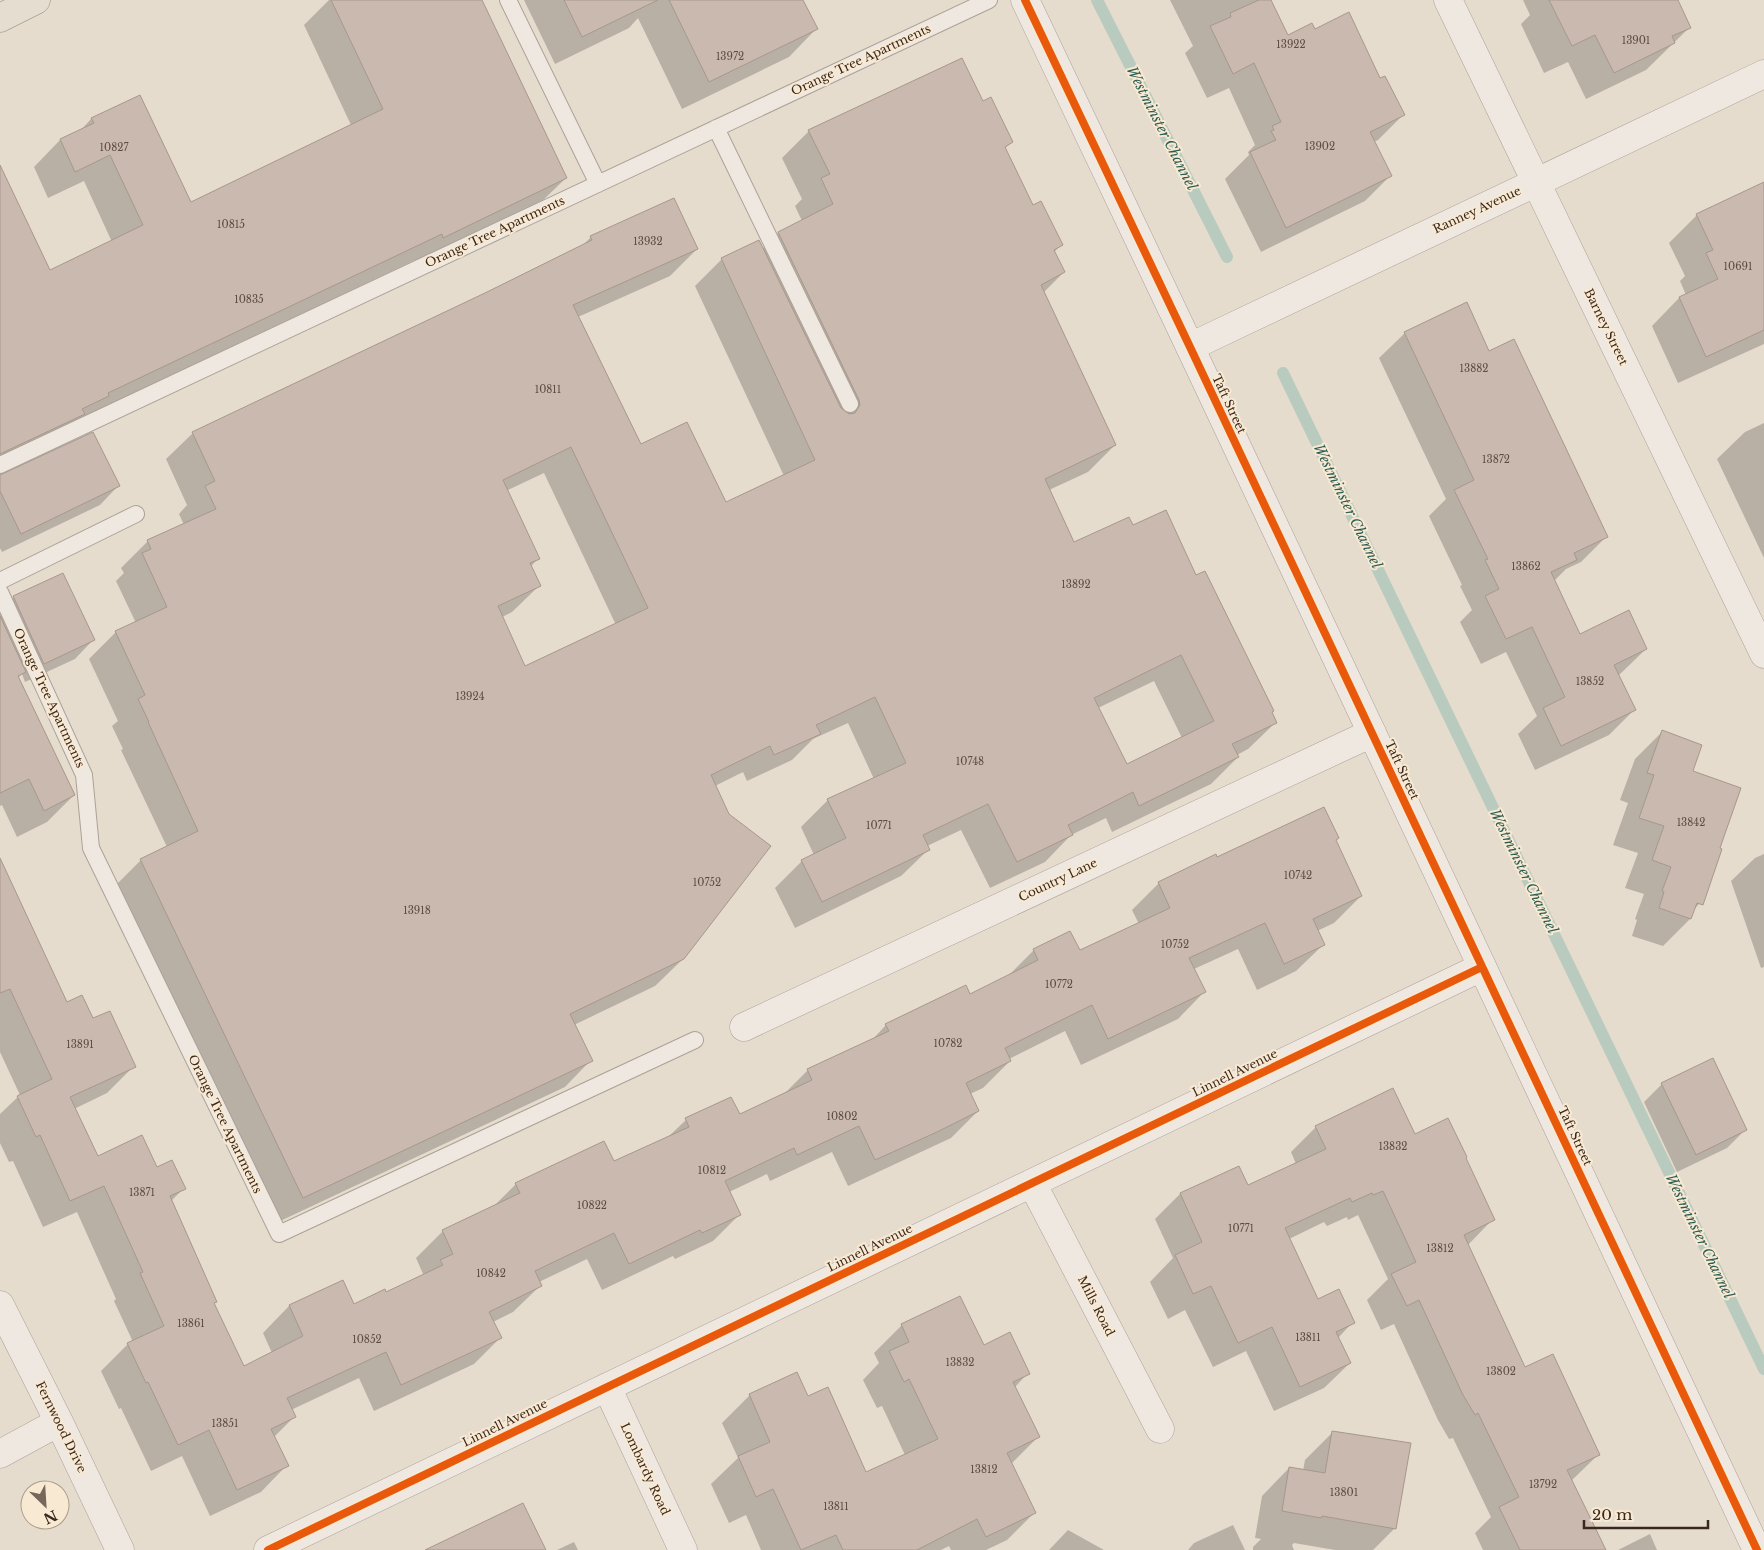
<svg xmlns="http://www.w3.org/2000/svg" width="1764" height="1550" font-family="'Libre Baskerville',serif">
  <style>
    .shadow { fill: #0003; fill-rule: evenodd }
    .lines { fill: none; stroke-linecap: round; stroke-linejoin: round }
    .stream { stroke: #b8cbbe; stroke-width: 12 }
    .building { fill: #cab9ae; stroke: #a7978c; fill-rule: evenodd }
    .service-casing { stroke: #aca196; stroke-width: 18 }
    .minor-casing { stroke: #aca196; stroke-width: 29 }
    .tertiary-casing { stroke: #aca196; stroke-width: 29 }
    .primary-casing { stroke: #91877e; stroke-width: 29 }
    .service { stroke: #eee8e0; stroke-width: 16 }
    .minor { stroke: #eee8e0; stroke-width: 28 }
    .tertiary { stroke: #eee8e0; stroke-width: 28 }
    .primary { stroke: #e6ddd1; stroke-width: 28 }
    .cycleway-casing { stroke: #f8e9d3; stroke-width: 11 }
    .cycleway { stroke: #e8590c; stroke-width: 8 }
    .labels { text-anchor: middle; stroke-width: 4; stroke-linejoin: round; paint-order: stroke }
    .number-label { font-size: 10px; fill: #5f4c41 }
    .street-label { font-size: 12px; fill: #3b281d; stroke: #f8e9d3 }
    .water-label { font-size: 14px; font-style: italic; fill: #2b5c53; stroke: #f8e9d3 }
  </style>
  <rect width="100%" height="100%" fill="#e6dcce"/>
  <!-- shadow -->
  <path class="shadow" d="M329 0H481L566 178 539 204 416 264 415 260 87 416 0 468V167L49 272 112 242 84 181 48 198 34 167 60 140 79 132 91 119 139 97 190 204 351 125 304 25Z
    M524 0H802L816 29 789 57 682 109 638 18 629 28 555 64Z
    M1170 0H1269L1288 36 1314 31 1380 80 1403 115 1378 140 1374 142 1390 176 1365 201 1261 252 1225 179 1249 155 1248 152 1255 145 1229 88 1207 98 1185 53 1193 46Z
    M1523 0H1676L1690 27 1646 70 1586 99 1568 62 1544 73 1521 24 1530 15Z
    M983 103 1012 142 1004 149 1033 207 1061 245 1054 252 1064 272 1043 293 1115 445 1088 472 1049 490 1074 544 1132 527 1195 577 1275 723 1248 749 1237 755 1238 757 1211 784 1112 832 1106 818 1071 835 1045 862 990 888 961 830 927 846 928 850 901 876 795 928 775 888 802 861 814 855 801 827 828 800 874 779 848 723 813 739 792 760 747 781 743 772 715 786 683 959 655 986 574 1025 591 1060 565 1087 276 1223 114 887 141 860 167 847 121 750 123 749 112 726 118 721 89 659 116 632 136 623 116 581 124 573 121 568 148 541 184 525 179 514 187 505 166 459 193 433 488 293 581 247 591 237 697 249 670 276 578 317 640 446 725 504 784 476 695 286 722 259 762 249 778 233 802 221 795 206 802 199 782 158 809 131ZM544 473 616 625 525 667 502 617 512 612 539 586 530 567 538 559 506 491ZM1154 681 1182 738 1127 766 1098 708Z
    M1764 183V344L1678 383 1652 326 1679 298 1686 295 1680 281 1685 276 1669 243 1697 215Z
    M1405 333 1489 352 1606 537 1581 562 1566 569 1554 581 1580 635 1646 649 1618 676 1634 710 1609 735 1535 770 1518 734 1537 716 1506 652 1481 664 1460 622 1472 610 1460 586 1462 585 1429 516 1446 499 1379 358Z
    M1764 423V558L1717 459 1745 432Z
    M0 476 118 486 100 505 2 552 0 548Z
    M14 597 93 640 75 659 25 682 22 674 18 678 74 795 47 822 17 837 2 805 0 806V611Z
    M1662 732 1691 772 1700 903 1694 909 1690 919 1663 946 1632 936 1637 920 1635 919 1644 894 1625 888 1638 853 1613 845 1628 803 1620 800 1635 759Z
    M1335 841 1361 896 1334 923 1317 931 1323 945 1296 971 1257 990 1238 949 1194 969 1204 992 1178 1019 1081 1065 1065 1031 1009 1059 1010 1061 983 1088 970 1094 978 1111 951 1138 848 1186 832 1152 770 1181 767 1174 729 1192 740 1214 713 1241 675 1259 673 1256 602 1290 587 1259 539 1282 540 1286 513 1312 493 1322 501 1337 474 1364 374 1411 359 1378 291 1410 294 1417 274 1437 287 1465 261 1492 210 1516 182 1456 151 1471 121 1408 119 1409 101 1371 128 1344 133 1342 114 1301 116 1299 77 1212 43 1227 13 1161 9 1162 0 1143V1114L20 1095 0 1052V910L66 1004 92 1020 134 1066 107 1093 74 1109 97 1157 156 1169 184 1188 171 1201 213 1304 243 1367 272 1353 263 1333 289 1306 343 1282 354 1305 385 1294 424 1276 416 1258 443 1231 493 1207 516 1184 614 1163 667 1138 686 1120 730 1099 739 1116 782 1096 808 1070 871 1041 886 1025 970 995 1007 977 1034 950 1079 952 1139 924 1132 910 1159 883 1216 859Z
    M1764 854V967L1761 968 1731 881 1755 858Z
    M1662 1084 1745 1130 1727 1148 1677 1172 1644 1102Z
    M1316 1127 1414 1136 1493 1219 1468 1245 1525 1369 1599 1454 1571 1481 1605 1550H1483L1475 1533 1491 1517 1453 1438 1449 1439 1438 1420 1394 1324 1381 1330 1367 1300 1388 1279 1358 1215 1348 1220 1347 1217 1327 1226 1324 1222 1289 1239 1317 1301 1353 1322 1338 1338 1350 1363 1324 1388 1274 1411 1246 1351 1213 1367 1185 1310 1168 1319 1150 1282 1173 1258 1155 1219 1180 1194 1238 1167 1247 1187 1296 1164 1291 1152Z
    M902 1325 983 1347 1028 1373 1015 1387 1038 1437 1011 1464 1034 1513 1007 1540 986 1550H951L949 1546 941 1550H761L746 1515 729 1523 711 1484 738 1458 722 1423 750 1395 807 1398 866 1473 905 1455 882 1406 877 1408 863 1380 879 1363 874 1353Z
    M1333 1432 1395 1528 1373 1550H1335L1294 1543 1292 1545 1294 1550H1253V1547L1261 1539 1255 1538 1262 1496 1289 1468 1303 1471 1305 1460Z
    M1233 1525 1245 1550H1188L1194 1543Z
    M1068 1530 1104 1550H1049Z
    M1650 1534 1657 1550H1618Z
    M574 1542 578 1550H557Z"/>
  <g class="lines">
    <!-- stream -->
    <path class="stream" d="M1097 0 1227 257
      M1283 373 1764 1369"/>
  </g>
  <!-- building -->
  <path class="building" d="M331 0H482L567 178 443 238 442 234 108 393 109 396 82 409 85 414 0 454V165L50 270 143 225 110 155 75 172 60 139 94 123 91 118 140 95 191 202 383 109Z
    M564 0H658L582 37Z
    M669 0H803L818 29 709 82Z
    M1259 0H1271L1288 35 1312 23 1315 29 1349 12 1380 78 1385 76 1405 115 1370 132 1392 176 1286 228 1250 152 1276 140 1271 131 1274 130 1272 126 1281 122 1254 63 1233 74 1210 26 1231 17 1230 13Z
    M1549 0H1678L1691 28 1672 36 1675 43 1614 73 1595 35 1572 46Z
    M962 58 983 101 991 97 1013 142 1005 147 1033 205 1041 201 1063 245 1054 250 1065 272 1041 285 1116 445 1045 479 1074 542 1129 517 1133 525 1166 510 1196 575 1205 571 1274 711 1272 712 1277 723 1232 744 1239 757 1139 806 1133 792 1068 825 1073 835 1017 862 988 804 923 835 930 850 822 902 801 860 846 838 827 799 906 763 875 697 816 725 821 734 774 755 770 746 711 775 729 814 771 846 684 959 570 1014 593 1061 303 1198 140 859 198 831 148 722H149L138 699 145 695 115 631 167 607 142 553 151 549 147 540 216 509 205 486 215 481 192 432 487 292 592 240 590 236 674 198 698 249 573 305 641 444 687 422 726 502 815 460 721 258 759 240 841 408 849 414 855 413 860 405 859 400 778 232 833 204 821 178 830 174 808 130ZM571 447 648 608 525 666 498 606 541 586 530 563 540 559 503 480ZM1181 655 1214 721 1127 764 1094 698Z
    M1764 182V330L1706 357 1679 297 1718 279 1706 253 1713 250 1696 214Z
    M1467 302 1489 351 1514 339 1608 537 1574 553 1577 560 1551 572 1580 634 1629 610 1647 649 1614 665 1636 710 1561 746 1543 708 1565 697 1532 627 1506 639 1485 596 1499 589 1485 560 1488 559 1454 490 1474 480 1404 332Z
    M93 432 120 486 21 534 0 491V475Z
    M63 573 95 640 44 664 13 596Z
    M0 616 26 672 18 676 75 795 44 811 29 779 0 793Z
    M1662 730 1702 745 1693 771 1741 788 1720 848 1722 849 1703 905 1697 903 1691 919 1659 908 1664 892 1662 891 1671 867 1652 860 1664 826 1639 818 1654 775 1647 773Z
    M1324 807 1339 838 1336 840 1362 896 1313 919 1325 945 1284 964 1265 923 1189 958 1206 992 1108 1039 1092 1005 1005 1048 1011 1061 966 1083 979 1111 937 1132 875 1160 859 1126 797 1155 794 1148 725 1181 741 1215 702 1233 700 1230 629 1264 614 1233 535 1271 542 1286 489 1312 502 1338 401 1385 386 1352 287 1398 296 1417 271 1429 289 1466 237 1490 209 1430 178 1445 148 1382 146 1383 127 1343 164 1326 140 1273 143 1272 104 1186 70 1201 40 1135 36 1137 17 1096 52 1079 10 989 0 993V858L67 1002 82 995 93 1018 110 1011 136 1067 70 1097 98 1156 142 1135 157 1167 172 1160 186 1189 170 1196 217 1302 214 1303 244 1366 303 1336 289 1305 343 1280 354 1304 385 1289 386 1292 443 1265 440 1260 453 1254 442 1230 520 1193 515 1183 604 1141 614 1161 689 1127 685 1118 731 1097 740 1114 812 1080 807 1069 889 1031 885 1024 966 985 970 994 1038 960 1033 949 1070 931 1080 950 1170 908 1158 882 1216 854 1217 857Z
    M1713 1058 1747 1130 1696 1155 1661 1083Z
    M1393 1088 1415 1134 1448 1118 1467 1157 1466 1158 1495 1220 1464 1235 1525 1367 1553 1354 1600 1455 1567 1470 1606 1550H1520L1499 1507 1519 1497 1478 1413 1475 1415 1463 1395 1419 1300 1407 1306 1391 1274 1416 1262 1383 1191 1373 1195 1372 1193 1352 1202 1350 1198 1285 1228 1318 1299 1339 1289 1355 1323 1336 1332 1351 1363 1300 1387 1272 1327 1238 1343 1211 1286 1193 1294 1175 1255 1202 1242 1180 1193 1239 1166 1248 1185 1326 1149 1315 1126Z
    M960 1296 984 1345 1010 1332 1030 1374 1013 1382 1040 1437 1007 1453 1036 1513 986 1537 977 1519 917 1550H843L836 1535 801 1550 773 1489 756 1497 738 1456 770 1442 749 1394 797 1372 808 1396 828 1387 866 1472 938 1439 909 1379 904 1382 889 1351 909 1342 901 1324Z
    M1332 1431 1411 1443 1396 1529 1322 1516 1321 1518 1282 1511 1289 1467 1325 1473Z
    M523 1503 546 1550H425Z"/>
  <g class="lines">
    <!-- service casing -->
    <g class="service-casing">
      <path id="service" d="M508 0 598 184
        M716 128 850 404
        M0 465 989 0
        M0 581 136 514
        M0 592 84 775 91 848 279 1234 695 1040"/>
    </g>
    <!-- minor casing -->
    <g class="minor-casing">
      <path id="minor" d="M1448 0 1764 654
        M1190 347 1764 74
        M744 1027 1372 733
        M1032 1183 1160 1429
        M0 1305 59 1422 120 1550
        M607 1387 683 1550
        M0 1454 59 1422
        M268 1550 1482 967"/>
    </g>
    <!-- tertiary casing -->
    <g class="tertiary-casing">
      <path id="tertiary" d="M1025 0 1190 347 1757 1550"/>
    </g>
    <!-- primary casing -->
    <g class="primary-casing">
      <path id="primary" d="M0 18 36 0"/>
    </g>
    <!-- service -->
    <use href="#service" class="service"/>
    <!-- minor -->
    <use href="#minor" class="minor"/>
    <!-- tertiary -->
    <use href="#tertiary" class="tertiary"/>
    <!-- primary -->
    <use href="#primary" class="primary"/>
    <!-- cycleway casing -->
    <g class="cycleway-casing">
      <path id="cycleway" d="M1025 0 1190 347 1757 1550
        M268 1550 1482 967"/>
    </g>
    <!-- cycleway -->
    <use href="#cycleway" class="cycleway"/>
  </g>
  <g class="labels">
    <!-- number labels -->
    <g class="number-label">
      <text x="1636" y="44">13901</text>
      <text x="1291" y="48">13922</text>
      <text x="730" y="60">13972</text>
      <text x="1320" y="150">13902</text>
      <text x="114" y="151">10827</text>
      <text x="231" y="228">10815</text>
      <text x="648" y="245">13932</text>
      <text x="1738" y="270">10691</text>
      <text x="249" y="303">10835</text>
      <text x="1474" y="372">13882</text>
      <text x="548" y="393">10811</text>
      <text x="1496" y="463">13872</text>
      <text x="1526" y="570">13862</text>
      <text x="1076" y="588">13892</text>
      <text x="1590" y="685">13852</text>
      <text x="470" y="700">13924</text>
      <text x="970" y="765">10748</text>
      <text x="1691" y="826">13842</text>
      <text x="879" y="829">10771</text>
      <text x="1298" y="879">10742</text>
      <text x="707" y="886">10752</text>
      <text x="417" y="914">13918</text>
      <text x="1175" y="948">10752</text>
      <text x="1059" y="988">10772</text>
      <text x="948" y="1047">10782</text>
      <text x="80" y="1048">13891</text>
      <text x="842" y="1120">10802</text>
      <text x="1393" y="1150">13832</text>
      <text x="712" y="1174">10812</text>
      <text x="142" y="1196">13871</text>
      <text x="592" y="1209">10822</text>
      <text x="1241" y="1232">10771</text>
      <text x="1440" y="1252">13812</text>
      <text x="491" y="1277">10842</text>
      <text x="191" y="1327">13861</text>
      <text x="1308" y="1341">13811</text>
      <text x="367" y="1343">10852</text>
      <text x="960" y="1366">13832</text>
      <text x="1501" y="1375">13802</text>
      <text x="225" y="1427">13851</text>
      <text x="984" y="1473">13812</text>
      <text x="1543" y="1488">13792</text>
      <text x="1344" y="1496">13801</text>
      <text x="836" y="1510">13811</text>
    </g>
    <!-- street labels -->
    <g class="street-label">
      <text transform="translate(861 60) rotate(-25)" y="4">Orange Tree Apartments</text>
      <text transform="translate(1477 210) rotate(-25)" y="4">Ranney Avenue</text>
      <text transform="translate(495 232) rotate(-25)" y="4">Orange Tree Apartments</text>
      <text transform="translate(1606 327) rotate(64)" y="4">Barney Street</text>
      <text transform="translate(1229 404) rotate(65)" y="4">Taft Street</text>
      <text transform="translate(49 698) rotate(65)" y="4">Orange Tree Apartments</text>
      <text transform="translate(1402 770) rotate(65)" y="4">Taft Street</text>
      <text transform="translate(1058 880) rotate(-25)" y="4">Country Lane</text>
      <text transform="translate(1235 1073) rotate(-26)" y="4">Linnell Avenue</text>
      <text transform="translate(225 1124) rotate(64)" y="4">Orange Tree Apartments</text>
      <text transform="translate(1575 1136) rotate(65)" y="4">Taft Street</text>
      <text transform="translate(870 1248) rotate(-26)" y="4">Linnell Avenue</text>
      <text transform="translate(1096 1306) rotate(63)" y="4">Mills Road</text>
      <text transform="translate(505 1423) rotate(-26)" y="4">Linnell Avenue</text>
      <text transform="translate(61 1427) rotate(64)" y="4">Fernwood Drive</text>
      <text transform="translate(645 1469) rotate(65)" y="4">Lombardy Road</text>
    </g>
    <!-- water labels -->
    <g class="water-label">
      <text transform="translate(1162 128) rotate(63)" y="5">Westminster Channel</text>
      <text transform="translate(1348 506) rotate(64)" y="5">Westminster Channel</text>
      <text transform="translate(1524 871) rotate(64)" y="5">Westminster Channel</text>
      <text transform="translate(1700 1236) rotate(64)" y="5">Westminster Channel</text>
    </g>
  </g>
  <!-- north arrow -->
  <g transform="translate(45 1505) rotate(155)"><circle r="24" fill="#f8e9d3" stroke="#ac9c8a"/>
  <path d="M0-4L9 19L0 12L-9 19Z" fill="#77675b"/>
  <text y="-8" font-size="14" font-weight="bold" text-anchor="middle" fill="#3b281d">N</text>
  </g>
  <!-- scale -->
  <path d="M1584 1520v8h124v-8" fill="none" stroke="#3b281d" stroke-width="2.5"/>
  <text x="1592" y="1520" font-size="15" fill="#3b281d" stroke="#f8e9d3" stroke-width="4" paint-order="stroke">20 m</text>
</svg>
